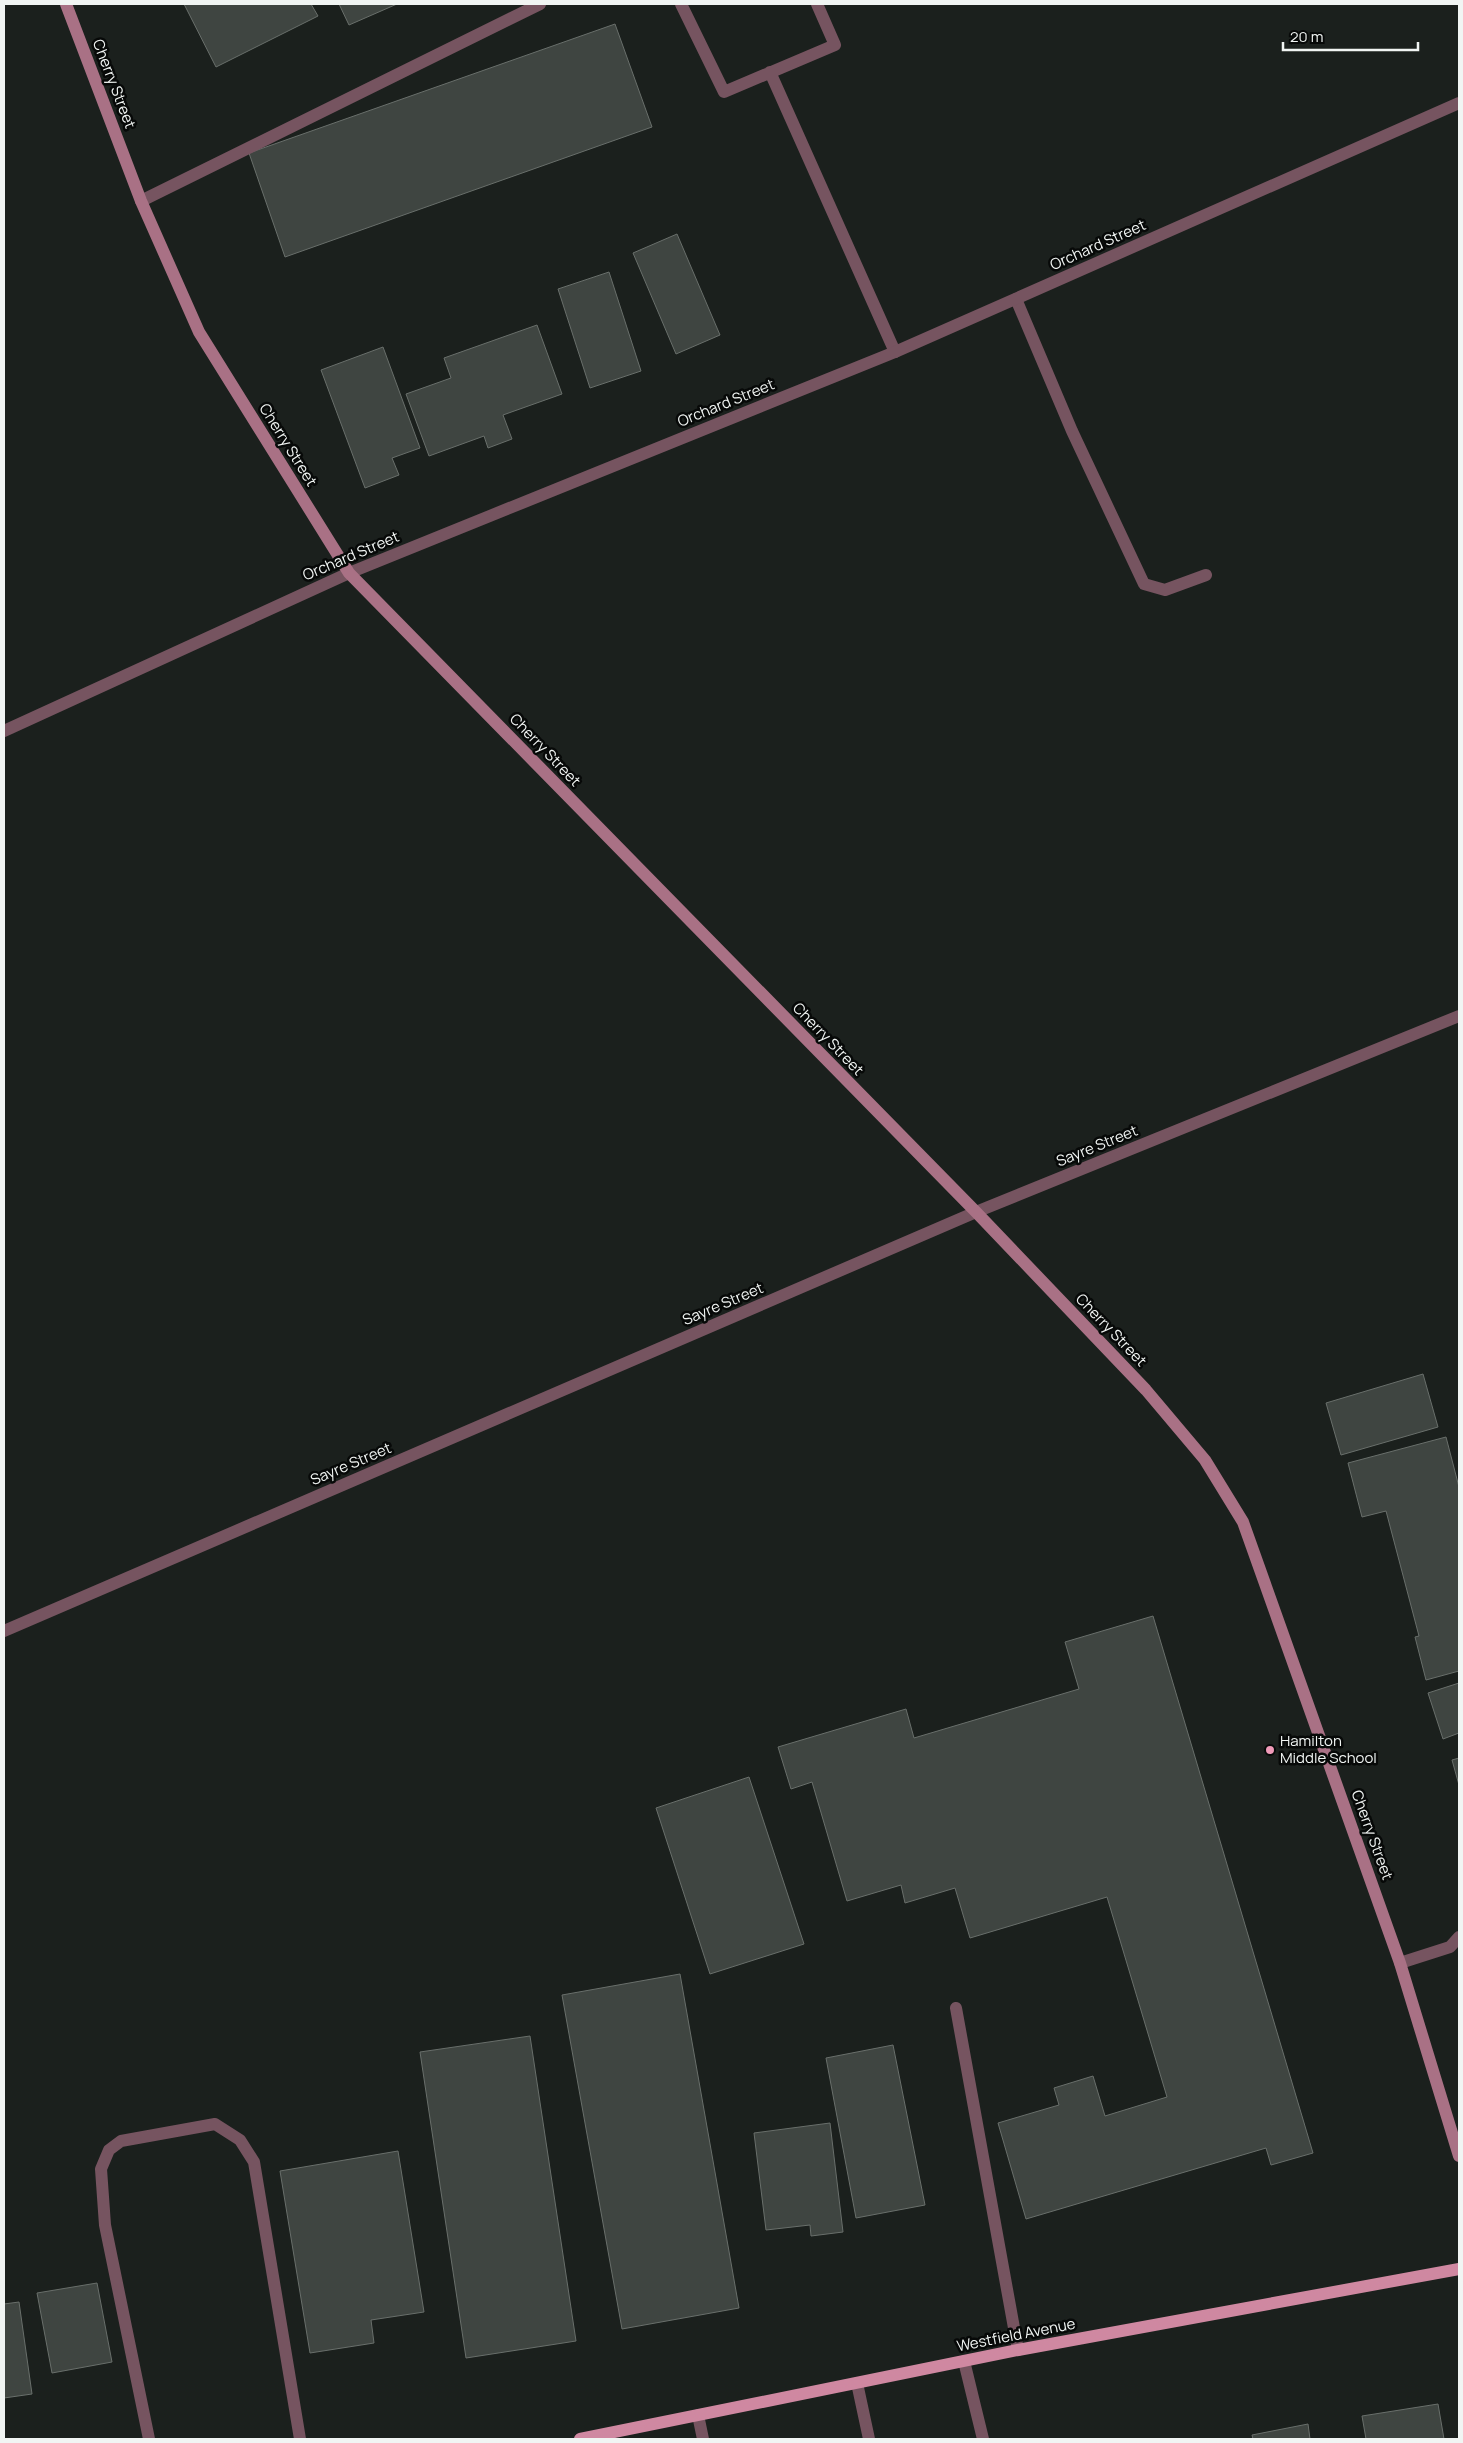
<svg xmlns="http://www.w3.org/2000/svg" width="1463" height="2443" font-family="Manrope,sans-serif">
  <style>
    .building { fill: #3f4541; stroke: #696f6b }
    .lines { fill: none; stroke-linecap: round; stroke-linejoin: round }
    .lane { stroke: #765460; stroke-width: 12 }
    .street { stroke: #765460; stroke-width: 12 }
    .secondary { stroke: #a97185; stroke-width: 12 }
    .primary { stroke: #cf88a1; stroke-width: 12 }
    .poi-dot { fill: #ef9ab8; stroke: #070908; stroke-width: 2 }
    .labels { text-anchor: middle; stroke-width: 5; stroke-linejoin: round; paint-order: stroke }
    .street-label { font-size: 15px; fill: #f1f5f3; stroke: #070908 }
    .poi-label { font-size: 15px; fill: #f1f5f3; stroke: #070908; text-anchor: start }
  </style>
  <rect width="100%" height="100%" fill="#1b201d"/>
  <!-- building -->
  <path class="building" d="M184 4H311L318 16 216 67Z
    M339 4H397L349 25Z
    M615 24 652 127 285 257 249 153Z
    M677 234 720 335 676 354 633 253Z
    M609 272 641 371 590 388 558 289Z
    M537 325 562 394 503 415 512 439 488 448 484 436 429 456 406 394 451 378 444 358Z
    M383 347 420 448 392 458 399 475 365 488 321 370Z
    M1423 1374 1438 1427 1341 1455 1326 1403Z
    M1446 1437 1459 1487V1671L1426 1680 1415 1637 1419 1636 1386 1511 1362 1517 1348 1463Z
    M1153 1616 1313 2153 1271 2165 1266 2148 1026 2219 998 2123 1059 2105 1054 2088 1093 2076 1105 2116 1167 2097 1107 1897 970 1938 955 1888 905 1903 901 1885 847 1901 812 1782 791 1789 778 1747 906 1709 914 1738 1079 1689 1065 1642Z
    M1459 1683V1733L1443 1739 1428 1693Z
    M1459 1758V1785L1452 1760Z
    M749 1777 804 1944 710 1974 656 1808Z
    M680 1974 739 2308 622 2329 562 1995Z
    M530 2036 576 2341 466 2358 420 2052Z
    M893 2045 925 2205 856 2218 826 2058Z
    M830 2123 843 2232 811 2236 810 2225 766 2230 754 2133Z
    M398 2151 424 2312 371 2320 374 2343 310 2353 280 2171Z
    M97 2283 112 2362 52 2373 37 2293Z
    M19 2302 32 2394 4 2398V2304Z
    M1438 2404 1444 2439H1366L1362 2416Z
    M1308 2424 1310 2439H1253L1252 2435Z"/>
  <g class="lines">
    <!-- lane -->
    <path class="lane" d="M681 4 724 92 835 45 817 4
      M770 72 895 352
      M141 201 540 4
      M1016 299 1072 431 1144 584 1165 590 1206 575
      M1400 1963 1450 1947 1459 1937
      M956 2008 1018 2350
      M964 2361 983 2439
      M857 2383 869 2439
      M698 2415 703 2439
      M149 2439 105 2225 101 2169 109 2150 121 2141 215 2124 240 2140 254 2162 300 2439"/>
    <!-- street -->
    <path class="street" d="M4 731 349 573 895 352 1459 103
      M4 1631 976 1212 1459 1016"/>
    <!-- secondary -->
    <path class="secondary" d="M66 4 141 201 199 332 349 573 976 1212 1146 1390 1205 1460 1243 1522 1400 1963 1459 2156"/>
    <!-- primary -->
    <path class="primary" d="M580 2439 1018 2350 1459 2269"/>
  </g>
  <!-- markers -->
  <circle class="poi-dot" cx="1270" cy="1750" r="5"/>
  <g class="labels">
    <!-- street labels -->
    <g class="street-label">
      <text transform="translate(114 84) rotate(69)" y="5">Cherry Street</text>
      <text transform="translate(1098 245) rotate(-24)" y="5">Orchard Street</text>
      <text transform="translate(726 403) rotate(-22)" y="5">Orchard Street</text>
      <text transform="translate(288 445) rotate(58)" y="5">Cherry Street</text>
      <text transform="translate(351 556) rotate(-23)" y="5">Orchard Street</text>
      <text transform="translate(545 750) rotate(46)" y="5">Cherry Street</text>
      <text transform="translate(828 1039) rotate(46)" y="5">Cherry Street</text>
      <text transform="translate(1097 1146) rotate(-22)" y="5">Sayre Street</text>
      <text transform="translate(723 1304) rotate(-23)" y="5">Sayre Street</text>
      <text transform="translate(1111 1330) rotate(46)" y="5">Cherry Street</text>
      <text transform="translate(351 1464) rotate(-23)" y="5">Sayre Street</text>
      <text transform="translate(1372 1835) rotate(70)" y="5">Cherry Street</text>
      <text transform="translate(1016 2335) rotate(-11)" y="5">Westfield Avenue</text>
    </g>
    <!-- poi labels -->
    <g class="poi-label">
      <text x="1280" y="1746">Hamilton<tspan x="1280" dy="17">Middle School</tspan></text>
    </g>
  </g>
  <!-- border -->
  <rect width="1463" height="2443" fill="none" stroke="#f1f5f3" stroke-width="10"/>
  <!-- scale -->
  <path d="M1283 42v8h135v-8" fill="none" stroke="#f1f5f3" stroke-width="2.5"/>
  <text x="1290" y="42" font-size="15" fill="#f1f5f3" stroke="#070908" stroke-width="4" paint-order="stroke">20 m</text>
</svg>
